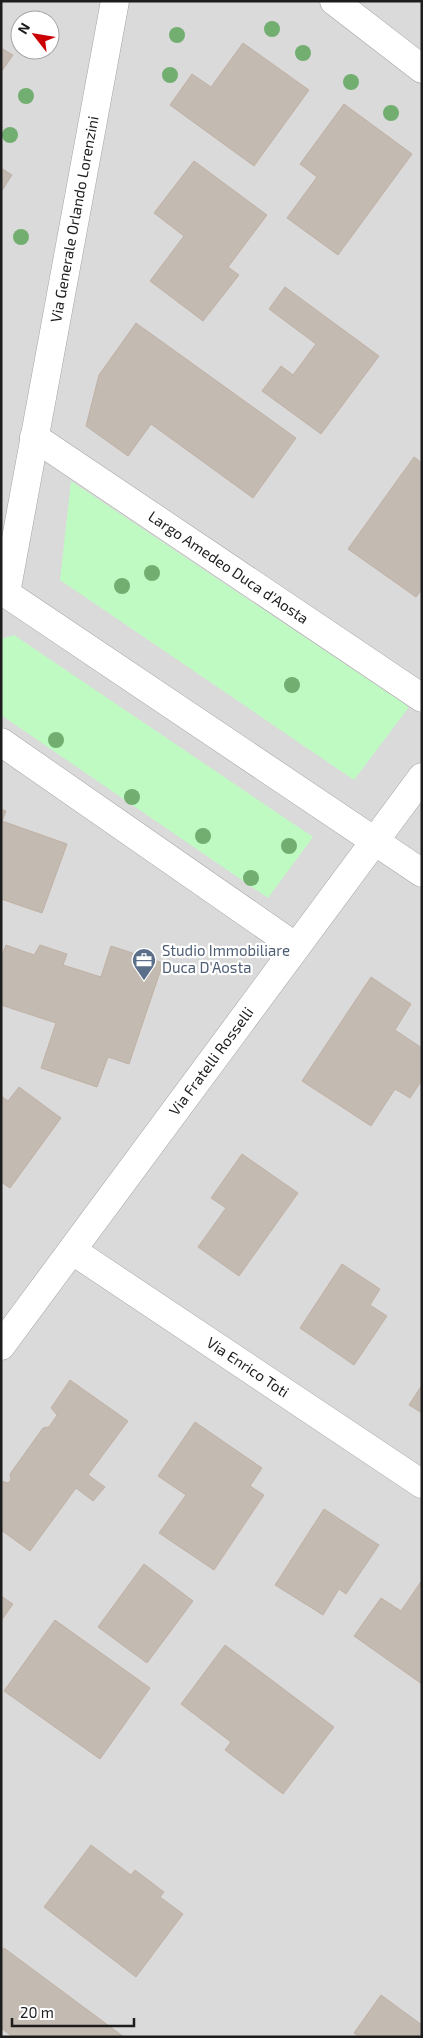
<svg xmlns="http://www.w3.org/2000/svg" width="423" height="2038" font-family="'Exo 2',sans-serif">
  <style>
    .residential { fill: #dbdada; fill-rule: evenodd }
    .park { fill: #bffac3 }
    .building { fill: #c3bab2; stroke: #c0b1a5 }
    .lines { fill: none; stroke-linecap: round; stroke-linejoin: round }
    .minor-casing { stroke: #a4a4a4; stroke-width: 29 }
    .minor { stroke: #fff; stroke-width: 28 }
    .tree { fill: #71ae70 }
    .labels { text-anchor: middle; stroke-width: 4.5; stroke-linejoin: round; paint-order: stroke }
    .street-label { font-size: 15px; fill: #1d1d1d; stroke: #fff }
    .service-label { font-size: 15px; fill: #4e5e75; stroke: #fff; text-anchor: start }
  </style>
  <rect width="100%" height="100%" fill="#efebe3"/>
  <!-- residential -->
  <path class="residential" d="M1 1H422V2037H1ZM20 20H50V50H20Z"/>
  <!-- park -->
  <path class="park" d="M71 481 409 707 354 780 60 580Z
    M14 635 313 837 268 898 1 715V639Z"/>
  <!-- building -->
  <path class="building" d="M243 43 309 90 254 166 170 105 192 74 211 87Z
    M1 48 13 55 1 72Z
    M344 104 412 154 338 255 287 218 317 177 300 164Z
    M194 161 267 215 228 267 239 275 203 321 150 281 184 236 154 213Z
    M1 168 12 175 1 192Z
    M285 287 379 356 321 434 262 391 281 366 293 375 316 344 269 309Z
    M136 323 296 438 253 498 151 424 128 456 86 426 99 375Z
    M414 457 422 463V589L416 597 348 549Z
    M1 809 6 811 2 821 67 844 42 913 1 899Z
    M6 945 34 955 40 945 67 954 63 965 101 977 111 946 163 963 129 1064 108 1057 97 1087 41 1068 56 1023 1 1005V958Z
    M371 977 411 1004 395 1030 422 1048V1080L410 1098 395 1089 371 1126 302 1081Z
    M19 1087 61 1118 10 1188 1 1182V1096L8 1101Z
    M242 1154 298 1193 239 1276 198 1247 226 1208 211 1198Z
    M342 1264 380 1289 370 1305 387 1316 354 1365 300 1328Z
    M70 1380 128 1421 88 1475 105 1487 93 1501 76 1488 30 1551 1 1530V1481L8 1483 11 1480 10 1474 43 1428 49 1427 57 1415 51 1408Z
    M422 1385V1413L409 1405Z
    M195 1422 262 1468 250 1486 264 1495 214 1570 159 1533 186 1495 158 1476Z
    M324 1509 379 1545 346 1594 339 1589 323 1615 275 1585Z
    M144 1564 193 1601 147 1663 98 1627Z
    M422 1580V1684L354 1636 381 1598 401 1611Z
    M1 1596 13 1604 1 1621Z
    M55 1620 150 1688 100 1759 4 1691Z
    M225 1645 334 1727 283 1794 225 1750 231 1742 181 1704Z
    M91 1845 131 1875 135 1870 164 1892 160 1897 183 1914 136 1977 44 1907Z
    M4 1948 124 2037H13L1 2028V1952Z
    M381 1995 422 2025V2037H359L354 2033Z"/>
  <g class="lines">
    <!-- minor casing -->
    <g class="minor-casing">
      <g id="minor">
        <path d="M334 1 422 69"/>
        <path id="s1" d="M34 437 422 698"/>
        <path d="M1 590 422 873"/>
        <path id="s2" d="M6 593 115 1"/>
        <path d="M1 742 296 947"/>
        <path id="s3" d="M73 1251 422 1484"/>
        <path id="s4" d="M1 1346 422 777"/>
      </g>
    </g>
    <!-- minor -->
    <use href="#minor" class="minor"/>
  </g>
  <!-- trees -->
  <g class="tree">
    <circle cx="272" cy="29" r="8"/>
    <circle cx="177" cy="35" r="8"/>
    <circle cx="303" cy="53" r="8"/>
    <circle cx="170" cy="75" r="8"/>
    <circle cx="351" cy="82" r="8"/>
    <circle cx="26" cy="96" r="8"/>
    <circle cx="391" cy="113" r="8"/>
    <circle cx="10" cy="135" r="8"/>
    <circle cx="21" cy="237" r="8"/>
    <circle cx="152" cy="573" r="8"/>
    <circle cx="122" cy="586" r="8"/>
    <circle cx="292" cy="685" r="8"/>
    <circle cx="56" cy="740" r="8"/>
    <circle cx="132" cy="797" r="8"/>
    <circle cx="203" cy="836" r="8"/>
    <circle cx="289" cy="846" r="8"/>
    <circle cx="251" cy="878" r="8"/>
  </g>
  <!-- icons -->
  <defs>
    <g id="office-pin" transform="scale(1.25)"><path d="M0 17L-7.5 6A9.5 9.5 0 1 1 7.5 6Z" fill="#5c6f8a" stroke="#fff"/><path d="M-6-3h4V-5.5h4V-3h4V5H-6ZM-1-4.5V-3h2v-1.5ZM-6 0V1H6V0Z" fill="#fff"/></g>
  </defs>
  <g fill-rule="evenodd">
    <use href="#office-pin" x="144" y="960"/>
  </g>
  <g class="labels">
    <!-- street labels -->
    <g class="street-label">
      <text dy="5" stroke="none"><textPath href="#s2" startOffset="380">Via Generale Orlando Lorenzini</textPath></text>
      <text dy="5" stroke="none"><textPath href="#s1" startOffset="234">Largo Amedeo Duca d'Aosta</textPath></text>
      <text dy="5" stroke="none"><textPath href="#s4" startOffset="354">Via Fratelli Rosselli</textPath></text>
      <text dy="5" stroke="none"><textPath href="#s3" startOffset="210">Via Enrico Toti</textPath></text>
    </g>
    <!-- service labels -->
    <g class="service-label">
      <text x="162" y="956">Studio Immobiliare<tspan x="162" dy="17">Duca D'Aosta</tspan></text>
    </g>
  </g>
  <!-- border -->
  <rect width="423" height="2038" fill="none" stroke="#1d1d1d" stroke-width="5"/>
  <!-- north arrow -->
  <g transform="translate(35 35) rotate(301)"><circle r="24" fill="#ffffff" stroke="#a5a5a5"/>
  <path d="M0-4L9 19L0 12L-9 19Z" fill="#cb0003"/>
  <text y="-8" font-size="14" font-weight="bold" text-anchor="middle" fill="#1d1d1d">N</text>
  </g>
  <!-- scale -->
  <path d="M12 2018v8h122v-8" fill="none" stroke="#1d1d1d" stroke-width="2.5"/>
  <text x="20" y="2018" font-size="15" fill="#1d1d1d" stroke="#ffffff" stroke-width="4" paint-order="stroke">20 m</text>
</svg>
